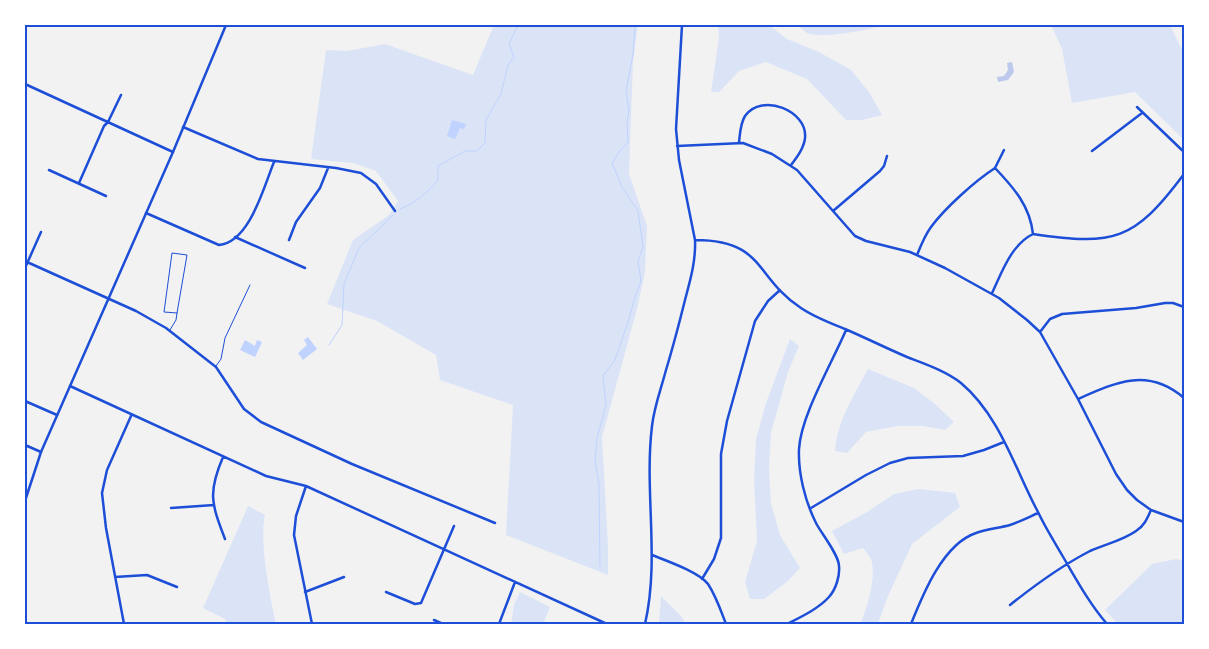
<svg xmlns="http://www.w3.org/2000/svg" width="1209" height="649" font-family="'Noto Serif',serif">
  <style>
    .green { fill: #dbe4f7 }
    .water { fill: #bfd3fe }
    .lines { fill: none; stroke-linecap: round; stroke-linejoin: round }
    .stream { stroke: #bfd3fe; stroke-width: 1 }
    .building { fill: #bdc9ec }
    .service { stroke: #1d4ed8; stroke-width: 1 }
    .minor { stroke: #1d4ed8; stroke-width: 2.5 }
    .tertiary { stroke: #1d4ed8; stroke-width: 2.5 }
    .neatline { fill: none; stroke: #1d4ed8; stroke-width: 2 }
  </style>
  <rect width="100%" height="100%" fill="#f2f2f2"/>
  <!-- green -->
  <path class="green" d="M494 25H638L633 62 629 174 647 226 645 272 637 309 602 437 608 545V575L506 535 513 405 440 380 436 355 377 321 327 304 353 240 389 215 398 201 376 171 353 163 311 159 326 50 347 51 385 44 473 75Z
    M718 25H769L787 39 819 52 851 70 869 92 882 115 862 120H846L807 79 766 62 739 71 719 92H711L719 38Z
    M797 25H885C866 30 829 38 810 34 805 33 801 28 797 25Z
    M1051 25H1170L1184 54V140L1135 92 1072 103 1062 49Z
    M790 339 799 346 788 372 771 433 769 469 771 503 780 535 800 568 788 581 764 599H750L745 582 757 541 754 481 756 439 766 403Z
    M868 369 914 388 935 404 954 422 945 430 923 426H897L866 432 847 453 835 451C836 424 855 393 868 369Z
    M919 489 955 493 960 507 912 544 888 596 878 624H860C867 610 878 572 870 557 868 554 865 551 863 548L844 554 832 531 867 512 894 494Z
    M248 506 265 515C259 542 270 596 276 624H227L225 619 203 608Z
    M1176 559 1184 561V624H1118L1105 610 1152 564Z
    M520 592 550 607 543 624H511L514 605Z
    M661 596 681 616 686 624H659Z"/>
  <!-- water -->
  <path class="water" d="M452 120 466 124 464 129 460 128 455 139 447 136Z
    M308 337 317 349 303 360 298 353 307 345 304 340Z
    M245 340 255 346 257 340 262 342 255 357 240 350Z"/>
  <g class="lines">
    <!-- stream -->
    <path class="stream" d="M400 209C414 204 428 192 438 180V166L465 151H477L485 143 486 120 501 94 508 65 514 57 509 44 518 25
      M329 345 342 325 344 284 359 248 393 215
      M600 566 599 484 595 461 597 438 606 405 603 376 615 360 628 322 635 297 641 281 638 261 643 247 638 211 622 187 612 163 620 151 628 142 627 122 629 110 626 91 633 54 635 25"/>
  </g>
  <!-- building -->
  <path class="building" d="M1012 62 1014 72 1008 80 998 82 997 77 1004 76 1008 70 1007 63Z"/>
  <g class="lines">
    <!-- service -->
    <path class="service" d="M170 330 176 320 177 313 187 255 172 253 164 312 177 313
      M216 366 221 359 225 338 250 285"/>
    <!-- minor -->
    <path class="minor" d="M25 84 173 152
      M1137 107 1184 152
      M183 127 258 159 336 168 361 173 376 184 395 211
      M739 143C740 134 740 124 745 116 762 92 808 111 805 138 804 148 797 157 791 165
      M677 146 743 143 772 154 797 170 855 236 866 241 910 252 945 268 999 298 1027 320 1040 332 1078 399 1116 474 1127 490 1137 500 1151 510 1184 522
      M1092 151 1142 113
      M995 168C1014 188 1030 206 1033 234
      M995 168 1004 150
      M49 170 106 196
      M79 183 104 126 108 122 121 95
      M833 211 880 171 884 166 887 156
      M146 213 219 245C250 242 264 186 274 162
      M235 237 305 268
      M289 240 296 222 320 188 328 168
      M695 240C765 240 754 277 801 308 814 317 830 323 845 329 866 338 886 348 907 357 925 364 946 371 961 383 1000 416 1015 469 1038 512 1045 527 1054 541 1062 555 1076 579 1089 603 1107 624
      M917 255C921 245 925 235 931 227 945 208 975 181 995 168
      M27 262 136 311 166 328 216 367 244 409 261 422 352 464 495 523
      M25 268 41 232
      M992 293C1002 272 1011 245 1033 234 1114 246 1134 241 1184 174
      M1040 332 1050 319 1062 314 1136 308 1165 303H1173L1184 307
      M70 386 266 476 306 486 607 624
      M1078 399C1116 382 1148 367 1184 398
      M25 401 57 415
      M25 445 41 452
      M223 457C208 492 211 503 225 539
      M306 486 296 516 294 535 312 624
      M171 508 214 505
      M811 508 866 475 890 463 908 458 963 456 984 450 1004 442
      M652 555C667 561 699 572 708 584 716 596 721 611 726 624
      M115 577 147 575 177 587
      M702 579 714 559 721 538V454L727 421 755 321 768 301 780 290
      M305 592 344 577
      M386 592 415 604 421 603 454 526
      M1010 605C1035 585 1061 566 1090 551 1105 544 1122 541 1136 531 1144 526 1147 519 1151 510
      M434 620 443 624
      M124 624 106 528 102 493 107 470 131 416
      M499 624 515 582
      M645 624C660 559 644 492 652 426 654 407 661 389 666 370 673 347 679 324 685 300 690 281 696 261 695 240L679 160 676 129 682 25
      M787 624C801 617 818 609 829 597 836 589 840 576 839 566 839 555 821 533 816 523 805 501 798 473 799 449 801 415 832 363 846 330
      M911 624C923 594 943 544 976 533 987 529 999 528 1010 525 1019 522 1029 517 1038 513"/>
    <!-- tertiary -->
    <path class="tertiary" d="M25 501 41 452 173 152 226 25"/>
  </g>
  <!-- border -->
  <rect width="1209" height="649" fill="none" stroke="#ffffff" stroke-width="52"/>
  <rect x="26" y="26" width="1157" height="597" class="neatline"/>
</svg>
